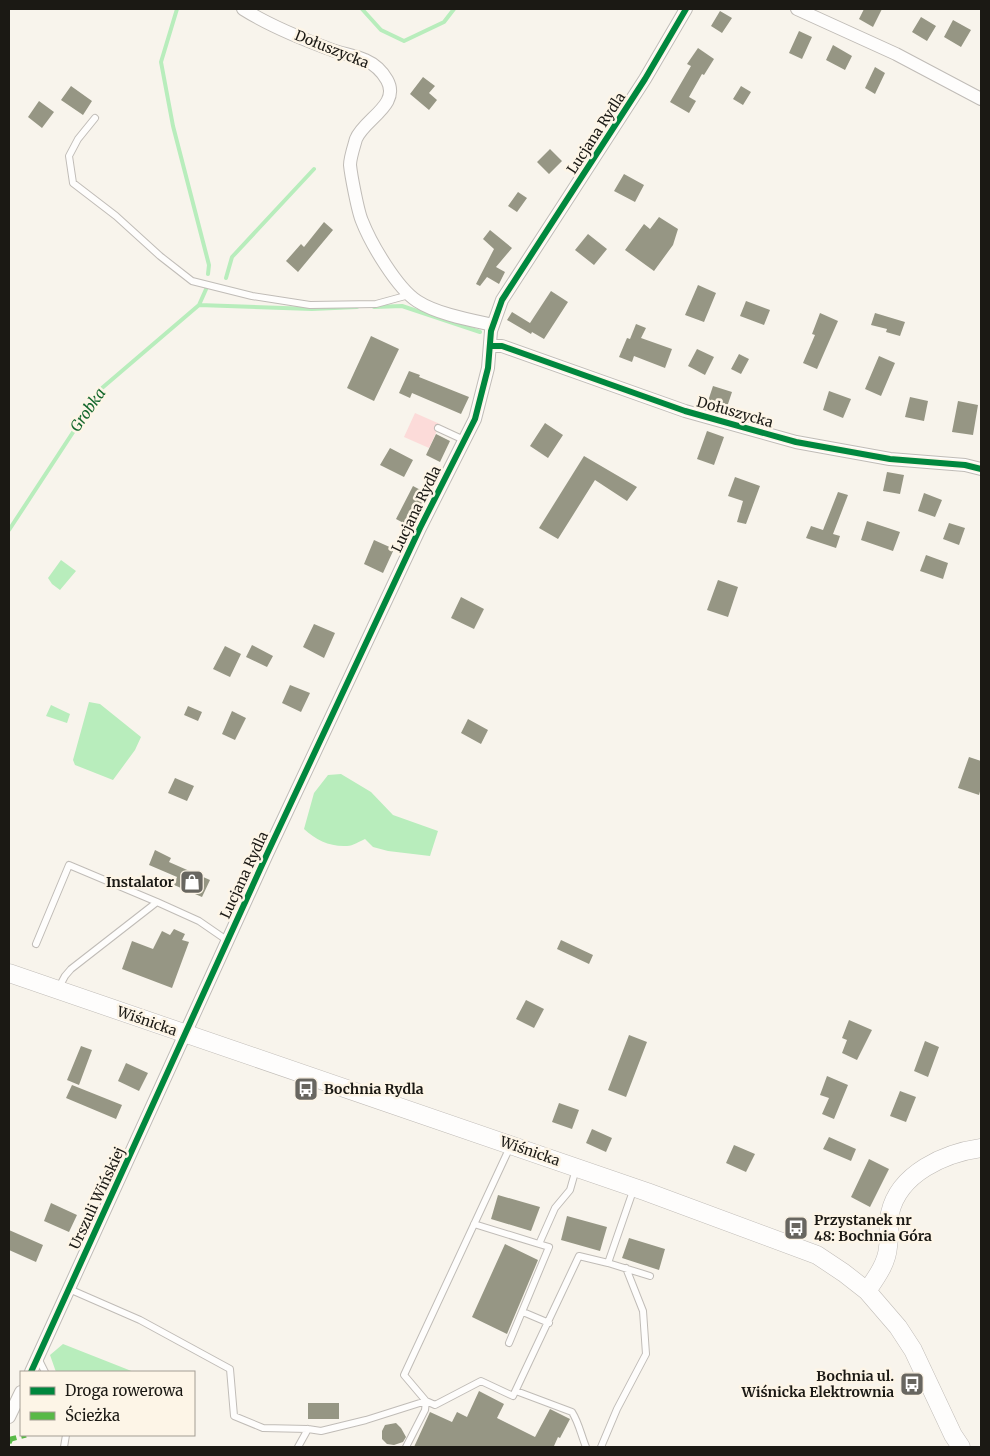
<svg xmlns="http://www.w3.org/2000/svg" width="990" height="1456" font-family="Merriweather,serif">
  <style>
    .green { fill: #fcdbd9 }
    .water { fill: #b8edbc }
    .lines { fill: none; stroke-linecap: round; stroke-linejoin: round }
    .stream { stroke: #b8edbc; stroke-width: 4 }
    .building { fill: #969684 }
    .lane-casing { stroke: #c0bcb7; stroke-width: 8 }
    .street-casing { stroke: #c0bcb7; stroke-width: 14 }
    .secondary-casing { stroke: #c0bcb7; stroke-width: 19 }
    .lane { stroke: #fefdfc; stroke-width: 6 }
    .street { stroke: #fefdfc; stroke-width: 12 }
    .secondary { stroke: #fefdfc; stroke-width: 18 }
    .quiet { stroke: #58b947; stroke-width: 5; stroke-dasharray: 10 5; stroke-linecap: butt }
    .cycleway-casing { stroke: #fdf5e7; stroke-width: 9 }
    .cycleway { stroke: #00873e; stroke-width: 6 }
    .labels { text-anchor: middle; stroke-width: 5; stroke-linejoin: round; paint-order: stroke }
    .street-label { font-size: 14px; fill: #1b1914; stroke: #fdf5e7 }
    .poi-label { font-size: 14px; font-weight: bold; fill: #1b1914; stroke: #fdf5e7; text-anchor: end }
    .water-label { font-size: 15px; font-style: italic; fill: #14672c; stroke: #fdf5e7 }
  </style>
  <rect width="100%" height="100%" fill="#f8f4ec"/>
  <!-- green -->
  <path class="green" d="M415 413 440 424 429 448 404 437Z"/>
  <!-- water -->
  <path class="water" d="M61 560 76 571 60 590 52 584 48 578Z
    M89 702 100 704 141 737 135 750 113 780 75 765 73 760Z
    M51 705 70 714 67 723 46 716Z
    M341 774 371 792 393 815 438 831 430 856 388 851 373 847 365 839C360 841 353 846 347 846 330 847 316 840 304 829L314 793 328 775Z
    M63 1344 134 1372H56L50 1355Z"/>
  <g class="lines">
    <!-- stream -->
    <path class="stream" d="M177 9 161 62 173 126 209 265 208 274
      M362 9 381 30 404 41 444 22 454 9
      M226 278 232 257 314 169
      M199 305 312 309 357 307
      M374 307 402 306 480 332
      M9 530 102 388 199 305 207 287"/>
  </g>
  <!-- building -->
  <path class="building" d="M864 9H882L873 27 859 19Z
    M720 11 732 18 722 33 711 26Z
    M921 17 936 26 927 41 912 32Z
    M953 20 971 30 961 47 944 37Z
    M799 31 812 37 802 59 789 53Z
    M833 45 852 56 845 70 826 60Z
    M698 48 714 59 704 75 702 74 689 97 696 101 689 113 670 102 691 66 687 64Z
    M875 67 885 73 875 94 865 88Z
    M423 77 435 86 429 93 437 100 429 110 410 94Z
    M71 86 92 101 83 115 61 100Z
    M741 86 751 92 743 105 733 99Z
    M39 101 54 112 42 128 28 117Z
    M550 149 562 161 549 174 537 162Z
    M624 174 644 185 635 202 614 191Z
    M518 192 527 198 517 212 508 206Z
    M659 217 678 229 673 245 654 271 625 250 644 224 650 229Z
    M324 222 333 230 298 272 286 261 301 244 304 247Z
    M490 230 512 248 496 267 505 272 499 284 487 277 480 286 476 284 494 249 483 239Z
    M588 234 607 249 594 265 575 250Z
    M698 285 716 293 704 322 685 315Z
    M551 291 568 302 544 339 532 332 531 334 507 320 512 312 530 323Z
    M746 301 770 310 764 325 740 316Z
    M820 313 838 321 817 369 803 363 815 335 812 334Z
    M875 313 905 322 900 336 886 332 887 329 871 325Z
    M636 324 646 328 641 338 672 349 665 368 634 356 632 362 619 357 627 338 630 339Z
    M371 336 399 349 374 401 347 388Z
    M697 349 714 357 705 375 688 366Z
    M739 354 749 359 741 374 731 369Z
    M879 356 895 363 881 396 865 389Z
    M409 371 420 375 419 377 469 397 461 414 412 393 410 398 399 393Z
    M713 386 732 392 727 407 708 401Z
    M829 391 851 399 843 418 823 410Z
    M910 397 928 401 924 421 905 417Z
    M958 401 978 405 973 435 952 432Z
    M545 423 563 435 548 458 530 446Z
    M707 431 724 437 714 465 697 459Z
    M436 434 450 441 440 462 426 455Z
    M390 448 413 460 404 477 380 465Z
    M584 456 637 487 627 501 595 480 558 539 539 528Z
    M887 472 904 475 900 494 883 491Z
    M735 477 760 486 746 524 737 522 743 501 728 496Z
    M413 486 428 494 411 527 396 519Z
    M838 492 848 495 833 534 840 536 836 548 806 538 811 526 823 530Z
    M924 493 942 500 935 517 918 511Z
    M867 521 900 532 893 551 861 540Z
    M949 523 965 528 959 545 943 539Z
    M374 540 394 549 383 573 364 564Z
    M926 555 948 563 943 579 920 571Z
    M718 580 738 587 728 617 707 610Z
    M461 597 484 609 474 629 451 618Z
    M314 624 335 633 324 658 303 647Z
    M252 645 273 656 267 667 246 657Z
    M225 646 241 654 230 677 213 669Z
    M290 685 310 693 301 712 282 703Z
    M188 706 202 712 198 721 184 715Z
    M232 711 246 718 235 740 222 734Z
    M468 719 488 730 481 744 461 733Z
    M969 757 981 761V788L979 795 958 788Z
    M175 778 194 786 187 801 168 793Z
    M155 850 171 858 169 862 210 880 202 897 174 885 177 877 149 865Z
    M174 929 185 934 182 940 189 942 172 988 122 969 132 941 153 949 162 931 170 935Z
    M561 940 593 955 589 964 557 949Z
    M526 1000 544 1009 534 1028 516 1019Z
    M849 1020 872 1030 857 1060 842 1053 847 1040 842 1038Z
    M629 1035 647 1042 626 1097 608 1090Z
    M925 1041 939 1047 928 1077 914 1071Z
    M81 1046 92 1050 79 1085 67 1080Z
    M126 1063 148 1073 139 1091 118 1081Z
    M827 1076 848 1085 834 1119 822 1114 829 1098 820 1095Z
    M72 1085 122 1105 116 1119 66 1098Z
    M900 1091 916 1097 906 1122 890 1116Z
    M559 1103 579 1110 572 1129 552 1122Z
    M592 1129 612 1138 606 1152 586 1143Z
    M829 1137 856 1149 851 1161 823 1149Z
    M734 1145 755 1154 746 1172 726 1163Z
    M869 1159 889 1169 870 1207 851 1197Z
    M498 1195 540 1207 531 1231 491 1219Z
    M51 1203 77 1215 69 1232 44 1221Z
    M567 1216 607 1227 600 1251 561 1240Z
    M9 1230 43 1245 36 1262 9 1250Z
    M629 1238 665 1249 659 1270 622 1258Z
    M505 1244 538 1260 507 1334 472 1317Z
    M479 1391 504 1404 497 1418 535 1437 550 1409 570 1419 560 1438 558 1437 554 1446 557 1447H414L430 1412 452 1422 457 1412 467 1417Z
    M308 1403H339V1419H308Z
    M396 1423 401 1428 406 1437 403 1442 394 1445 387 1444 382 1439V1431L385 1425Z"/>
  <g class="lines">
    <!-- lane casing -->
    <g class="lane-casing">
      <path id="lane" d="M95 118 78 139 69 156 73 183 116 216 160 256 192 281 252 296 310 305 376 304 409 295
        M438 428 464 440
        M36 944 69 865 157 902
        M58 989 65 976 71 969 157 902 199 921 228 941
        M474 1224 539 1244 555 1208 570 1190 576 1169
        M608 1263 650 1276
        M69 1289 140 1320 230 1369 234 1416 263 1428 308 1429 321 1431 366 1420 426 1401 435 1405 481 1381 513 1396 579 1256 608 1263 634 1188
        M523 1312 549 1323
        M509 1343 549 1247 539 1244
        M38 1358 45 1372
        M516 1391 572 1412C579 1423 581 1435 586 1447
        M64 1447 66 1435
        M298 1447 308 1429
        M406 1447 425 1410 426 1401 404 1375 510 1147
        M601 1447 617 1409 646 1354 643 1311 626 1268"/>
    </g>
    <!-- street casing -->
    <g class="street-casing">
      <path id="street" d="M243 9C270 26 302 39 332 50 343 54 355 55 365 60 374 64 382 71 387 80 401 105 364 119 356 139 354 146 350 158 350 165 351 175 358 212 362 221 371 244 397 288 417 301 437 314 470 320 493 325
        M797 9 896 54 981 99
        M490 346H502L685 411 796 442 890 459 965 465 981 469
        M31 1372 267 854 420 528 475 419 488 368 491 331 502 300 645 79 686 9
        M9 1417 21 1392"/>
    </g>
    <!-- secondary casing -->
    <g class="secondary-casing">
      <path id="secondary" d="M9 973 647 1192 817 1255 844 1273 867 1291 898 1327 913 1350 953 1435 961 1447
        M867 1291C876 1278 887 1263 888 1247 890 1236 888 1224 890 1213 899 1173 945 1153 981 1148"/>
    </g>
    <!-- lane -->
    <use href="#lane" class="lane"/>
    <!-- street -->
    <use href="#street" class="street"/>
    <!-- secondary -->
    <use href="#secondary" class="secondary"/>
    <!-- quiet -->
    <path class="quiet" d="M9 1443 11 1439 26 1435"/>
    <!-- cycleway casing -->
    <g class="cycleway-casing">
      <path id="cycleway" d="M490 346H502L685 411 796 442 890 459 965 465 981 469
        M31 1372 267 854 420 528 475 419 488 368 491 331 502 300 645 79 686 9"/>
    </g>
    <!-- cycleway -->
    <use href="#cycleway" class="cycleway"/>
  </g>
  <!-- icons -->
  <defs>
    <g id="shop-square" transform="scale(1.25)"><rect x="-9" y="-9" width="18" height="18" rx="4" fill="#686660" stroke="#fdf5e7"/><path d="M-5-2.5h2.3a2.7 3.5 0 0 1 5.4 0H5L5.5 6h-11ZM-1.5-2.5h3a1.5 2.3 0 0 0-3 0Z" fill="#fff"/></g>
    <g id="bus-square" transform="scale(1.25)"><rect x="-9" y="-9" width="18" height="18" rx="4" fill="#686660" stroke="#fdf5e7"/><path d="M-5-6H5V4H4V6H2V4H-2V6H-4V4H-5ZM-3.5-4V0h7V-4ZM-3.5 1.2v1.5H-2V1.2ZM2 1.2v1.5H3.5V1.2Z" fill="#fff"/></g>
  </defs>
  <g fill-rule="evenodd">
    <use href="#shop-square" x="192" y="882"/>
    <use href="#bus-square" x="306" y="1089"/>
    <use href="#bus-square" x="796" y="1228"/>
    <use href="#bus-square" x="912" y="1384"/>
  </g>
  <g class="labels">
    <!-- street labels -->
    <g class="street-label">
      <text transform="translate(332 49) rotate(22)" y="5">Dołuszycka</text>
      <text transform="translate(596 133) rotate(-57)" y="5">Lucjana Rydla</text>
      <text transform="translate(735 412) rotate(16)" y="5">Dołuszycka</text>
      <text transform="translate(416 509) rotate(-64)" y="5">Lucjana Rydla</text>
      <text transform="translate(244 875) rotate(-65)" y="5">Lucjana Rydla</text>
      <text transform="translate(147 1021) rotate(19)" y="5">Wiśnicka</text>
      <text transform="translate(530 1151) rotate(19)" y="5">Wiśnicka</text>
      <text transform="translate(97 1198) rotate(-65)" y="5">Urszuli Wińskiej</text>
    </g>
    <!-- poi labels -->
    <g class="poi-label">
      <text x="174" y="887">Instalator</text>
      <text x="324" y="1094" text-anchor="start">Bochnia Rydla</text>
      <text x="814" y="1225" text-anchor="start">Przystanek nr<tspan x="814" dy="16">48: Bochnia Góra</tspan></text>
      <text x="894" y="1381">Bochnia ul.<tspan x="894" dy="16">Wiśnicka Elektrownia</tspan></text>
    </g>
    <!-- water labels -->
    <g class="water-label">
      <text transform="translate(88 410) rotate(-55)" y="5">Grobka</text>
    </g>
  </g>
  <!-- border -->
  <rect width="990" height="1456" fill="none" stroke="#1b1914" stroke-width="20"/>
  <!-- legend -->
  <rect x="20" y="1371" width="175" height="65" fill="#fdf5e7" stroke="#a39d93"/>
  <rect x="30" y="1387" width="25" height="8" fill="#00873e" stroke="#a39d93"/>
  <text x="65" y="1396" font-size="15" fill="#1b1914">Droga rowerowa</text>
  <rect x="30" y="1412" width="25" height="8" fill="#58b947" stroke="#a39d93"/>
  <text x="65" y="1421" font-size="15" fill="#1b1914">Ścieżka</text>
</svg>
